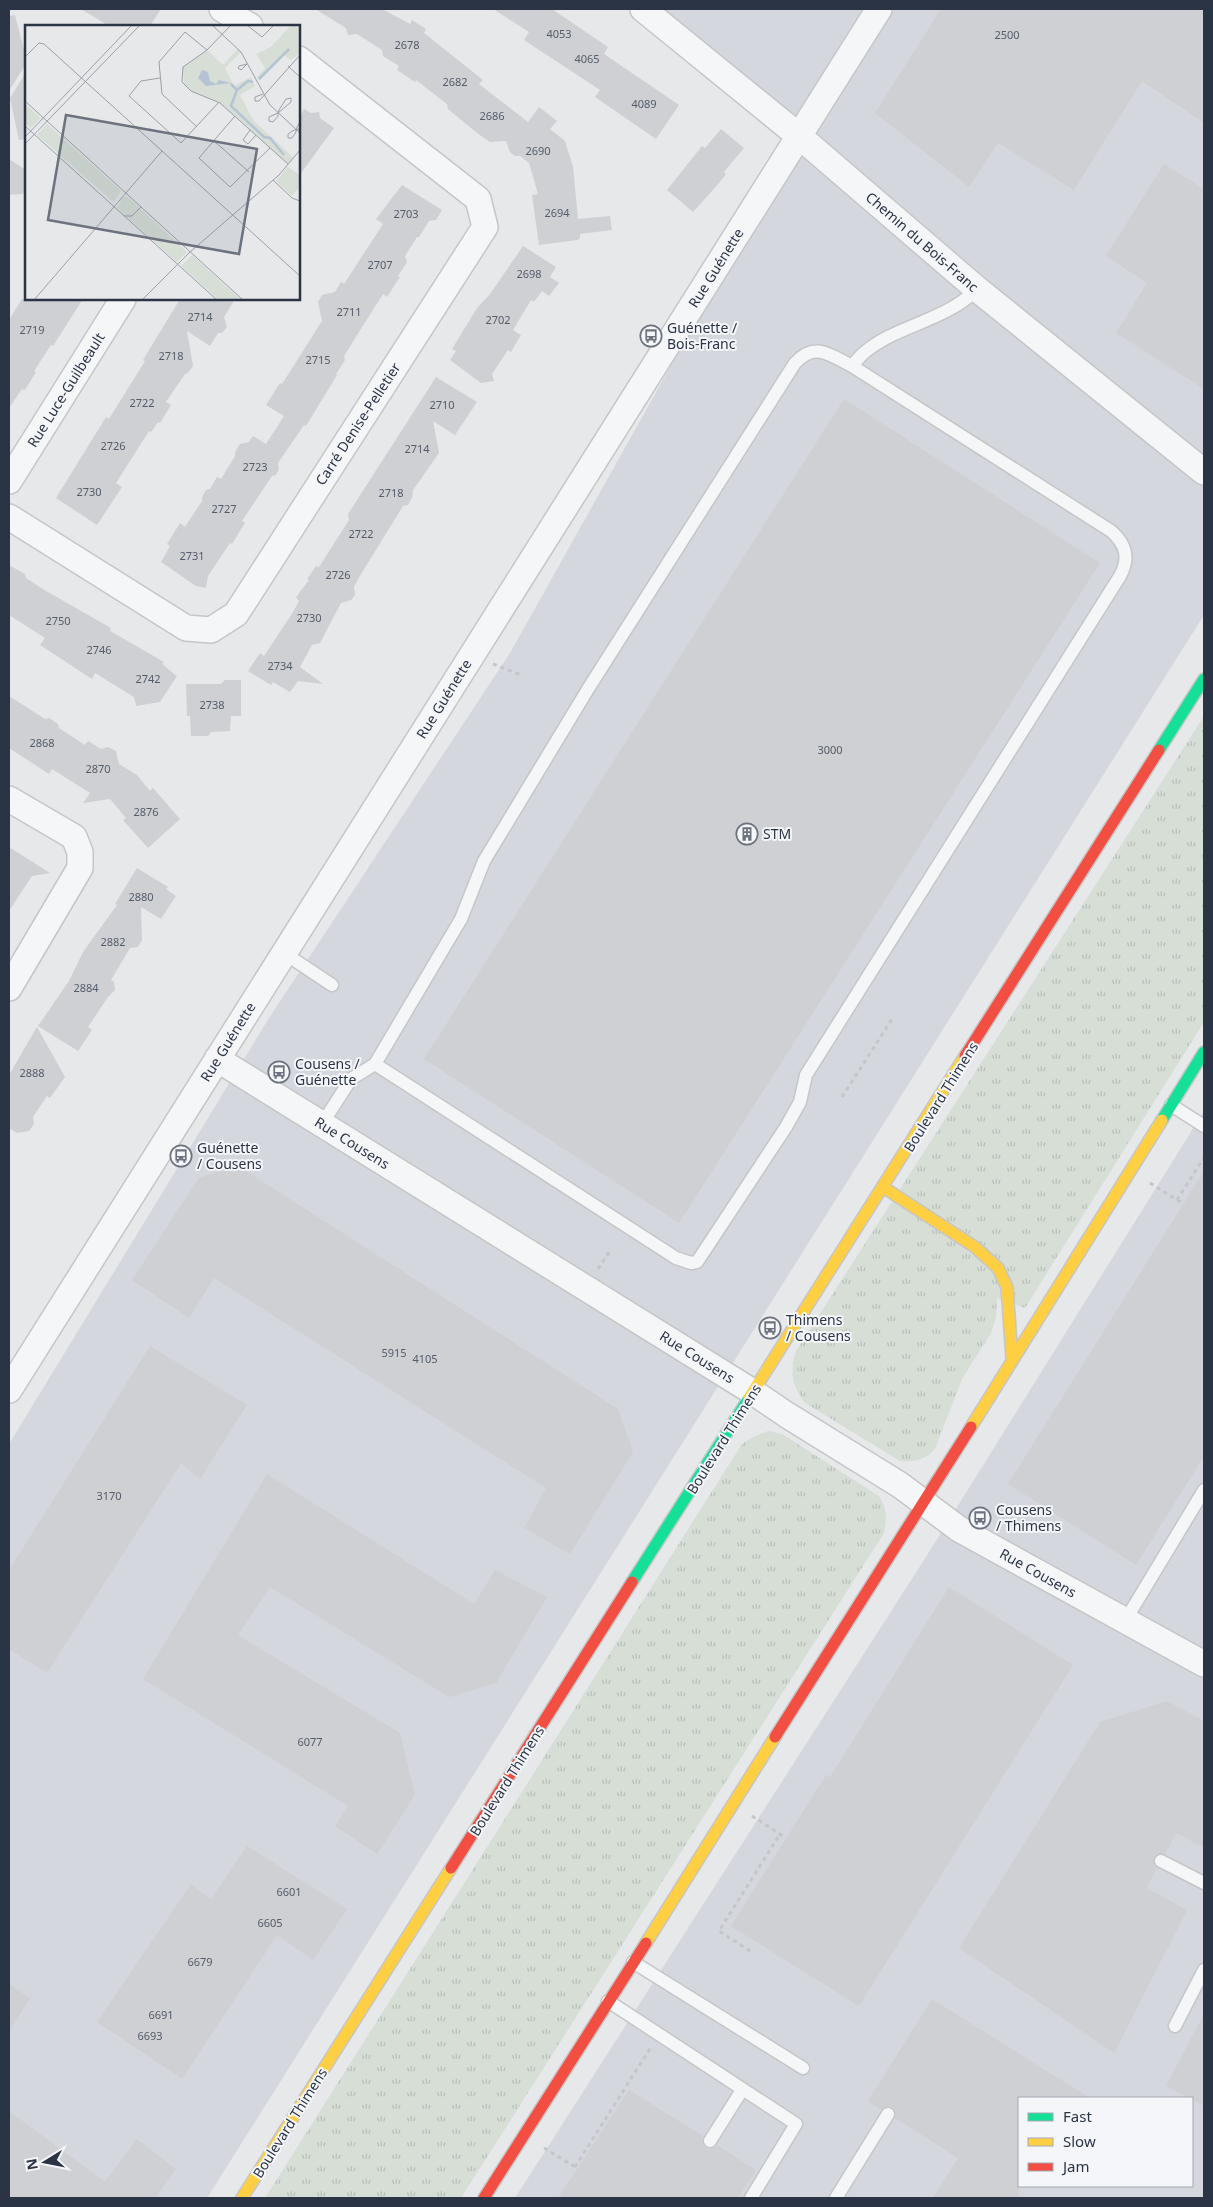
<svg xmlns="http://www.w3.org/2000/svg" width="1213" height="2207" font-family="'Noto Sans',sans-serif">
  <style>
    .built { fill: #d4d7dd; fill-rule: evenodd }
    .grass { fill: url(#grass-tufts) }
    .building { fill: #ced0d3 }
    .lines { fill: none; stroke-linecap: round; stroke-linejoin: round }
    .lane-casing { stroke: #c4c6c8; stroke-width: 15 }
    .street-casing { stroke: #c4c6c8; stroke-width: 28 }
    .fast-casing { stroke: #c4c6c8; stroke-width: 14 }
    .slow-casing { stroke: #c4c6c8; stroke-width: 14 }
    .jam-casing { stroke: #c4c6c8; stroke-width: 14 }
    .path { stroke: #c5c6ca; stroke-width: 3; stroke-dasharray: 4 4; stroke-linecap: butt }
    .lane { stroke: #f5f6f7; stroke-width: 12 }
    .street { stroke: #f5f6f7; stroke-width: 25 }
    .fast { stroke: #16e098; stroke-width: 11 }
    .slow { stroke: #ffcf43; stroke-width: 11 }
    .jam { stroke: #f24e42; stroke-width: 11 }
    .labels { text-anchor: middle; stroke-width: 4; stroke-linejoin: round; paint-order: stroke }
    .number-label { font-size: 11px; fill: #545c69 }
    .street-label { font-size: 14px; fill: #2b3445; stroke: #f4f6f9 }
    .poi-label { font-size: 14px; fill: #2b3445; stroke: #f4f6f9; text-anchor: start }
    .inset-river { fill: none; stroke: #b4c4d5; stroke-width: 2.5 }
    .inset-road { fill: none; stroke: #9ba0a8; stroke-width: 1 }
    .view { fill: #6c737f; fill-opacity: 0.15; stroke: #6c737f; stroke-width: 2.5 }
    .inset-edge { fill: none; stroke: #2b3445; stroke-width: 2.5 }
  </style>
  <defs>
    <pattern id="grass-tufts" width="24" height="20" patternUnits="userSpaceOnUse" patternTransform="scale(1.25)"><rect width="24" height="20" fill="#d6ded6"/><path d="M3 7l-1-3M5 7V3M7 7l1-3M15 17l-1-3M17 17v-4M19 17l1-3" fill="none" stroke="#b8bfb9"/></pattern>
  </defs>
  <rect width="100%" height="100%" fill="#e6e8ea"/>
  <!-- built -->
  <path class="built" d="M641 9H1204V615L207 2198H9V1444L269 1018 510 653 799 137Z
    M1204 1111V2198H515L924 1560ZM1019 2098H1192V2186H1019Z"/>
  <!-- grass -->
  <path class="grass" d="M1204 716V1022L1025 1308 997 1298 996 1317 991 1333 962 1379 935 1449C924 1460 915 1462 900 1461L805 1403C792 1385 789 1372 796 1351Z
    M768 1431 782 1434 879 1496C887 1509 887 1518 884 1533L461 2198H265L742 1444 753 1437Z"/>
  <!-- building -->
  <path class="building" d="M81 9H161L150 26H109Z
    M315 9H382L410 24 412 20 426 29 424 33 483 80 479 84 528 122 539 107 557 121 550 129 565 141 573 167 578 219 610 216 612 230 580 234V238L577 240 539 245 532 195 538 194 529 163 520 156H515L510 152 506 141 490 142 477 133 448 109 447 104 416 80 415 82 397 70 399 66 383 56 382 50 357 34 348 35 346 28Z
    M493 9H552L608 47 604 54 679 105 656 139 595 97 600 90 524 40 529 32Z
    M941 9H1204V123L1142 81 1074 190 998 143 969 187 875 113Z
    M15 15 24 50 26 51V64L9 91V16Z
    M26 72V139L19 140 10 98Z
    M304 109 311 113 319 112 320 118 334 128 299 176V118Z
    M721 129 744 148 724 172 726 174 720 182 693 212 667 190 702 146 705 148Z
    M9 159 26 170V187L23 194 9 195Z
    M1164 164 1204 189V389L1116 333 1147 283 1106 256Z
    M402 185 442 210 436 220 429 221 419 237H417L405 256 407 262 398 276 400 277 387 297 383 294 344 356 345 360 336 374 337 375 306 426 304 425 278 463 279 469 276 475 272 476 242 521 245 523 232 544 230 543 208 576 206 588 196 586 161 562 170 546 167 544 180 523 185 527 202 501V497L206 490 210 489 217 477 221 479 235 456V452L240 444 249 442 253 436 266 444 284 416 266 405 280 383 282 384 322 321 318 302 322 295 335 292 341 282 344 284 383 224 376 219Z
    M523 246 556 267 550 277 559 283 549 296 542 291 534 302 531 300 513 330 521 335 511 352 508 350 492 374 494 381 481 383 450 360 456 351 452 349 477 308 490 294Z
    M22 299H83L53 346 51 345 34 371 36 372 25 390 22 389 9 408V320Z
    M180 299H235L224 317 227 327 222 333H218L210 346 187 331 193 366 188 373 185 374 166 402 171 405 160 423 158 422 151 432 149 431 116 483 122 487 97 525 56 498 106 417 109 419 145 361 143 360Z
    M436 377 477 402 455 435 433 421 439 453 413 490 412 498 408 505 403 506 358 579 354 587 355 595 351 600 341 603 320 643 312 645 300 667 323 684 298 681 290 692 273 682 271 685 248 671 260 653 264 656 293 612 299 601 296 597 309 580 307 579 316 566 319 567 349 520 348 514Z
    M844 399 1100 563 679 1223 424 1059Z
    M9 565 25 574 26 578 46 591 111 628 110 631 164 662 162 664 177 676 160 702 136 706 134 697 95 673 92 679 40 645 45 638 9 615Z
    M225 680H241V716H231L230 731 211 732 208 736H191L190 716H187L186 684H221Z
    M9 696 45 719 49 718 58 724 59 728 85 745 88 741 101 749 108 747 116 751 119 764 137 775 150 791 153 788 180 819 148 848 123 820 126 818 110 799 83 803 90 793 52 769 49 774 9 748Z
    M9 847 50 873 32 876 9 911Z
    M137 868 168 887 166 889 176 896 161 919 141 907 142 940 138 947 130 948 111 980 114 982 115 990 108 997 88 1027 92 1030 78 1051 38 1026 69 981 83 952 117 905 115 904Z
    M37 1027 65 1077 50 1098 47 1096 33 1117 34 1124 29 1131 17 1133 9 1128V1075Z
    M238 1166 618 1409 633 1452 570 1554 524 1528 546 1488 214 1278 189 1318 132 1280 199 1178Z
    M1204 1171V1456L1136 1565 1008 1484Z
    M150 1346 247 1405 200 1479 181 1463 47 1673 9 1649V1570Z
    M267 1474 474 1604 495 1570 547 1597 496 1683 449 1697 270 1587 238 1635 400 1733 415 1795 377 1854 335 1826 348 1806 143 1679Z
    M949 1587 1073 1665 859 2006 731 1926 826 1775 830 1777Z
    M1167 1701 1204 1721V1848L1176 1833 1165 1854H1157L1154 1858V1865L1157 1868 1147 1888 1187 1910 1114 2053 959 1948 1100 1722Z
    M247 1846 347 1909 313 1960 277 1935 182 2079 97 2022 191 1884 211 1899Z
    M9 1984 30 1998 9 2032Z
    M932 1999 1090 2098H1019V2198H933L958 2158 895 2118 896 2114 893 2107 888 2106 881 2110 868 2101Z
    M1204 2014V2106L1166 2086Z
    M629 2090 703 2136 702 2141 705 2148 710 2149 717 2145 756 2170 738 2198H558Z
    M9 2111 105 2182 137 2139 176 2169 155 2198H9Z"/>
  <g class="lines">
    <!-- lane casing -->
    <g class="lane-casing">
      <path id="lane" d="M852 366C856 361 860 356 865 352 897 325 946 321 977 289
        M284 953 332 985
        M1171 1105 1204 1126
        M322 1124 351 1079 375 1064 461 919 484 861 588 689 795 363C815 341 830 355 852 366L1111 531C1126 544 1130 558 1120 576L806 1075 800 1102 786 1127 697 1262 691 1263 676 1258 375 1064
        M1125 1621 1204 1490
        M1161 1861 1204 1883
        M633 1962 803 2068
        M608 2001 796 2124 751 2198
        M1175 2026 1204 1970
        M710 2141 742 2090
        M836 2198 888 2114"/>
    </g>
    <!-- street casing -->
    <g class="street-casing">
      <path id="street" d="M222 9 250 26
        M643 9 799 136 977 289 1204 472
        M9 481 123 299
        M9 517 186 628 211 630 236 614 485 227 478 199 299 59
        M9 799 74 837 80 852V868L9 988
        M217 1059 753 1392 787 1415 900 1485 959 1529 1204 1664
        M9 1390 879 9"/>
    </g>
    <!-- fast casing -->
    <g class="fast-casing">
      <path id="fast" d="M1159 750 1204 679
        M1162 1120 1204 1052
        M632 1582 749 1398"/>
    </g>
    <!-- slow casing -->
    <g class="slow-casing">
      <path id="slow" d="M883 1187 975 1247 998 1268 1007 1287 1012 1358
        M749 1398 965 1056
        M971 1427 1162 1120
        M646 1943 775 1737
        M242 2198 451 1868"/>
    </g>
    <!-- jam casing -->
    <g class="jam-casing">
      <path id="jam" d="M965 1056 1159 750
        M775 1737 971 1427
        M451 1868 632 1582
        M484 2198 646 1943"/>
    </g>
    <!-- path -->
    <path class="path" d="M493 664 521 675
      M842 1097 892 1019
      M1150 1183 1184 1204
      M1177 1200 1203 1159 1204 1160
      M598 1269 610 1251
      M752 1816 786 1838
      M750 1951 719 1931 780 1834
      M544 2148 577 2168
      M575 2167 651 2047"/>
    <!-- lane -->
    <use href="#lane" class="lane"/>
    <!-- street -->
    <use href="#street" class="street"/>
    <!-- fast -->
    <use href="#fast" class="fast"/>
    <!-- slow -->
    <use href="#slow" class="slow"/>
    <!-- jam -->
    <use href="#jam" class="jam"/>
  </g>
  <!-- icons -->
  <defs>
    <g id="bus-ring" transform="scale(1.125)"><circle r="9.5" fill="#f4f6f9" stroke="#6c737f" stroke-width="1.5"/><path d="M-5-6H5V4H4V6H2V4H-2V6H-4V4H-5ZM-3.5-4V0h7V-4ZM-3.5 1.2v1.5H-2V1.2ZM2 1.2v1.5H3.5V1.2Z" fill="#6c737f"/></g>
    <g id="building-ring" transform="scale(1.125)"><circle r="9.5" fill="#f4f6f9" stroke="#6c737f" stroke-width="1.5"/><path d="M-4-6H4V6H1V3H-1V6H-4ZM-2.5-4.3h1.7v1.8h-1.7ZM.8-4.3h1.7v1.8H.8ZM-2.5-1h1.7V.8h-1.7ZM.8-1h1.7V.8H.8Z" fill="#6c737f"/></g>
  </defs>
  <g fill-rule="evenodd">
    <use href="#bus-ring" x="651" y="336"/>
    <use href="#building-ring" x="747" y="834"/>
    <use href="#bus-ring" x="279" y="1072"/>
    <use href="#bus-ring" x="181" y="1156"/>
    <use href="#bus-ring" x="770" y="1328"/>
    <use href="#bus-ring" x="980" y="1518"/>
  </g>
  <g class="labels">
    <!-- number labels -->
    <g class="number-label">
      <text x="559" y="38">4053</text>
      <text x="1007" y="39">2500</text>
      <text x="407" y="49">2678</text>
      <text x="587" y="63">4065</text>
      <text x="455" y="86">2682</text>
      <text x="644" y="108">4089</text>
      <text x="492" y="120">2686</text>
      <text x="538" y="155">2690</text>
      <text x="557" y="217">2694</text>
      <text x="406" y="218">2703</text>
      <text x="380" y="269">2707</text>
      <text x="529" y="278">2698</text>
      <text x="349" y="316">2711</text>
      <text x="200" y="321">2714</text>
      <text x="498" y="324">2702</text>
      <text x="32" y="334">2719</text>
      <text x="171" y="360">2718</text>
      <text x="318" y="364">2715</text>
      <text x="142" y="407">2722</text>
      <text x="442" y="409">2710</text>
      <text x="113" y="450">2726</text>
      <text x="417" y="453">2714</text>
      <text x="255" y="471">2723</text>
      <text x="89" y="496">2730</text>
      <text x="391" y="497">2718</text>
      <text x="224" y="513">2727</text>
      <text x="361" y="538">2722</text>
      <text x="192" y="560">2731</text>
      <text x="338" y="579">2726</text>
      <text x="309" y="622">2730</text>
      <text x="58" y="625">2750</text>
      <text x="99" y="654">2746</text>
      <text x="280" y="670">2734</text>
      <text x="148" y="683">2742</text>
      <text x="212" y="709">2738</text>
      <text x="42" y="747">2868</text>
      <text x="830" y="754">3000</text>
      <text x="98" y="773">2870</text>
      <text x="146" y="816">2876</text>
      <text x="141" y="901">2880</text>
      <text x="113" y="946">2882</text>
      <text x="86" y="992">2884</text>
      <text x="32" y="1077">2888</text>
      <text x="394" y="1357">5915</text>
      <text x="425" y="1363">4105</text>
      <text x="109" y="1500">3170</text>
      <text x="310" y="1746">6077</text>
      <text x="289" y="1896">6601</text>
      <text x="270" y="1927">6605</text>
      <text x="200" y="1966">6679</text>
      <text x="161" y="2019">6691</text>
      <text x="150" y="2040">6693</text>
    </g>
    <!-- street labels -->
    <g class="street-label">
      <text transform="translate(922 242) rotate(41)" y="5">Chemin du Bois-Franc</text>
      <text transform="translate(716 268) rotate(-58)" y="5">Rue Guénette</text>
      <text transform="translate(66 390) rotate(-58)" y="5">Rue Luce-Guilbeault</text>
      <text transform="translate(358 424) rotate(-57)" y="5">Carré Denise-Pelletier</text>
      <text transform="translate(444 699) rotate(-58)" y="5">Rue Guénette</text>
      <text transform="translate(228 1042) rotate(-58)" y="5">Rue Guénette</text>
      <text transform="translate(941 1097) rotate(-58)" y="5">Boulevard Thimens</text>
      <text transform="translate(352 1143) rotate(32)" y="5">Rue Cousens</text>
      <text transform="translate(697 1357) rotate(32)" y="5">Rue Cousens</text>
      <text transform="translate(724 1439) rotate(-58)" y="5">Boulevard Thimens</text>
      <text transform="translate(1038 1573) rotate(29)" y="5">Rue Cousens</text>
      <text transform="translate(507 1781) rotate(-58)" y="5">Boulevard Thimens</text>
      <text transform="translate(290 2123) rotate(-58)" y="5">Boulevard Thimens</text>
    </g>
    <!-- poi labels -->
    <g class="poi-label">
      <text x="667" y="333">Guénette /<tspan x="667" dy="16">Bois-Franc</tspan></text>
      <text x="763" y="839">STM</text>
      <text x="295" y="1069">Cousens /<tspan x="295" dy="16">Guénette</tspan></text>
      <text x="197" y="1153">Guénette<tspan x="197" dy="16">/ Cousens</tspan></text>
      <text x="786" y="1325">Thimens<tspan x="786" dy="16">/ Cousens</tspan></text>
      <text x="996" y="1515">Cousens<tspan x="996" dy="16">/ Thimens</tspan></text>
    </g>
  </g>
  <!-- overview -->
  <g transform="translate(25 25)">
    <rect width="275" height="275" fill="#e6e8ea"/>
    <path d="M0 79 16 93 5 103 0 98ZM22 99 96 166 89 177 12 110ZM98 172H103L162 227 152 237 92 183ZM167 230 216 275H194L156 241Z" fill="#d6ded6"/>
    <path d="M266 0H275V28L266 35 259 30 234 56 232 52 240 43 231 29 246 22ZM213 24 216 27 200 43 209 61 226 52 230 61 215 70 228 95 269 133 263 139 194 77 169 68 159 60 158 42 182 25 198 40Z" fill="#d6ded6"/>
    <path d="M263 142 275 150V161L267 171 251 156Z" fill="#d6ded6"/>
    <path d="M177 45 183 47 185 56 191 59 194 55 206 58 181 61 173 53Z" fill="#b4c4d5"/>
    <path class="inset-river" d="M234 54 264 24M206 59 212 65 223 56 228 57M212 65 206 81 239 112 245 113 259 130"/>
    <path class="inset-road" d="M187 0 216 27 245 80 275 108M206 0 182 25 158 42 157 57 166 66 195 78 263 139M222 0 237 12 249 0M0 32 14 18 19 19 275 251M222 39 216 45 213 43 214 41ZM263 41 275 52M135 53 116 56 104 71 156 118 194 77M238 69 230 72V76H234L275 30M0 76 218 275M253 88 266 77V73L261 74 254 85 253 88V91L248 97 244 96V92L253 88M210 91 174 133 205 162 245 123M275 97 272 102 271 105V107L267 113H263V109L269 105H271L274 104 275 102M0 101 192 275M172 102 137 69 134 37 160 7 182 25M225 105 218 115 223 119 231 110M0 112 107 0M188 115 224 147M0 119 115 0M248 155 267 173 275 176M99 191H107L116 182M9 275 137 126M117 275 165 227 254 150 275 125"/>
    <path class="view" d="M41 90 232 124 214 229 23 195Z"/>
    <rect width="275" height="275" class="inset-edge"/>
  </g>
  <!-- border -->
  <rect width="1213" height="2207" fill="none" stroke="#2b3445" stroke-width="20"/>
  <!-- legend -->
  <rect x="1018" y="2097" width="175" height="90" fill="#f4f6f9" stroke="#a4a8b1"/>
  <rect x="1028" y="2113" width="25" height="8" fill="#16e098" stroke="#a4a8b1"/>
  <text x="1063" y="2122" font-size="15" fill="#2b3445">Fast</text>
  <rect x="1028" y="2138" width="25" height="8" fill="#ffcf43" stroke="#a4a8b1"/>
  <text x="1063" y="2147" font-size="15" fill="#2b3445">Slow</text>
  <rect x="1028" y="2163" width="25" height="8" fill="#f24e42" stroke="#a4a8b1"/>
  <text x="1063" y="2172" font-size="15" fill="#2b3445">Jam</text>
  <!-- north arrow -->
  <g transform="translate(45 2162) rotate(260)" stroke="#f4f6f9" stroke-width="4" paint-order="stroke">
  <path d="M0-4L9 19L0 12L-9 19Z" fill="#2b3445"/>
  <text y="-8" font-size="14" font-weight="bold" text-anchor="middle" fill="#2b3445">N</text>
  </g>
</svg>
